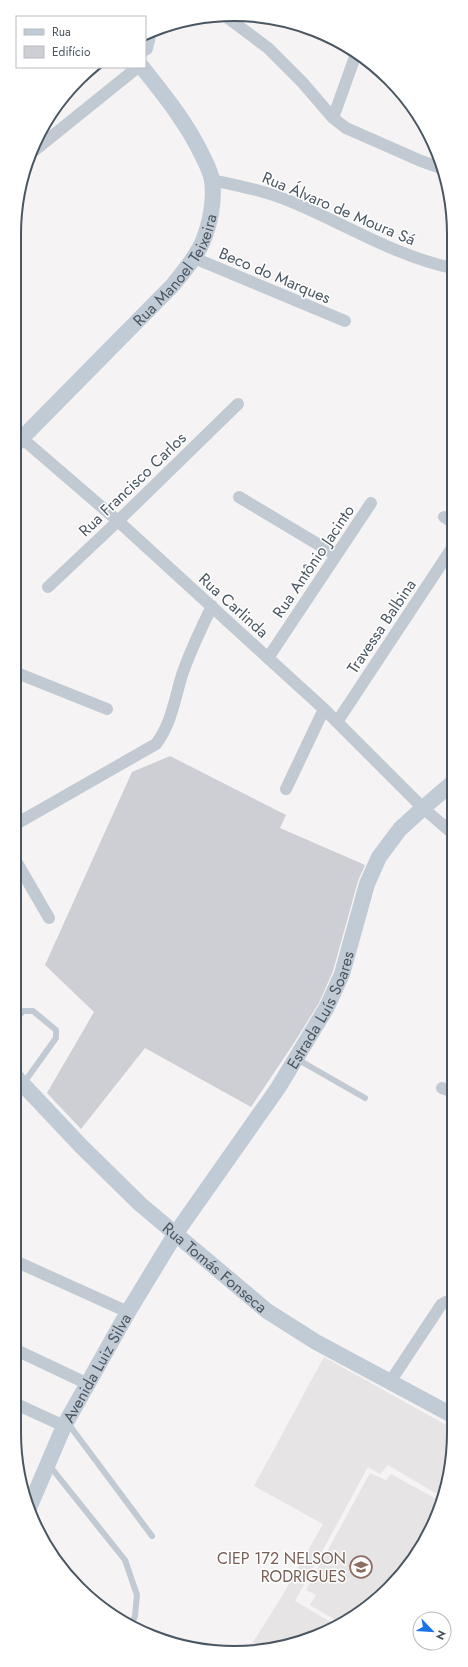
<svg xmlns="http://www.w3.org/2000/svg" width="468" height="1667" font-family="Jost,sans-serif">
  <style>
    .education { fill: #e6e4e5 }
    .building { fill: #cdcfd5 }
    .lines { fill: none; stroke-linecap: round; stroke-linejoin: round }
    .lane { stroke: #c1cad2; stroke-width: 6 }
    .street { stroke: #c1cad2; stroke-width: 12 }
    .secondary { stroke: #c1cbd6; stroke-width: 16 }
    .labels { text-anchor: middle; stroke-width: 3; stroke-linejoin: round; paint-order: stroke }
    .street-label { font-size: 16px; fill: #4a5661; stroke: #fff }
    .education-label { font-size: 16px; fill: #785e54; stroke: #fff; text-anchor: end }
    .rim { fill: none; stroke: #4a5661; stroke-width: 2 }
  </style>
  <rect width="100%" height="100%" fill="#f5f3f3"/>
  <!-- education -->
  <path class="education" d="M324 1357 450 1427V1476L442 1497 388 1465 380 1474 368 1467 295 1601 334 1624 291 1645 248 1650 281 1598 323 1524 254 1486Z
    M370 1473 386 1480 391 1474 440 1501 424 1543 368 1607 339 1622 310 1605 316 1595 306 1590Z"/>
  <!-- building -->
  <path class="building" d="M170 756 286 815 280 828 365 865 358 881 333 971 319 1003 292 1046 251 1107 145 1048 81 1129 47 1093 94 1012 45 965 132 772Z"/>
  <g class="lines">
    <!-- lane -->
    <path class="lane" d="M15 1020 23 1011H33L56 1030V1038L23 1084
      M297 1059 365 1098
      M67 1422 152 1536
      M49 1465 125 1560 137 1595 135 1616 131 1626"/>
    <!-- street -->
    <path class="street" d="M228 18 268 48 302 82 333 118 346 128 421 161 441 168
      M333 118 356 54
      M35 150 138 67
      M212 180C240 186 266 191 292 202 345 224 395 256 452 268
      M194 258 345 321
      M17 434 118 521 268 658 324 709 423 808 451 832
      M239 497 336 555
      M444 517 452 522
      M48 587 118 521 238 404
      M268 658 371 503
      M17 673 107 709
      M337 722 452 548
      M286 789 324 709
      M16 824 156 744C172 722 174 701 182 675 190 651 201 629 212 606
      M16 861 49 918
      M442 1088 451 1091
      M15 1261 128 1312
      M14 1349 88 1384
      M390 1382 441 1305 446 1302H450
      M14 1403 64 1426"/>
    <!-- secondary -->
    <g class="secondary">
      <path d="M145 48 148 36"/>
      <path id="s1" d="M17 443 172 286C183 272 196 258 203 241 210 224 215 199 212 181 211 172 206 163 202 155 187 123 164 95 142 67"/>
      <path id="s2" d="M15 1076 81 1146 140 1204 267 1311 316 1342 450 1414"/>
      <path id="s3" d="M29 1508 64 1426 128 1312 176 1233 278 1088 327 1007 342 974 367 884 379 857 400 829 423 808 451 784"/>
    </g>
  </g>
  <!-- icons -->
  <defs>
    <g id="school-ring" transform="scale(1.15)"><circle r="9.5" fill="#fff" stroke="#8d6e63" stroke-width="1.5"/><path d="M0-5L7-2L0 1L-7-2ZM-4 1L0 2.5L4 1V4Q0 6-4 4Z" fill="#8d6e63"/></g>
  </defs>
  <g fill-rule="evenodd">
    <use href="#school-ring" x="361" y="1567"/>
  </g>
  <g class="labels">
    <!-- street labels -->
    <g class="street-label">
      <text transform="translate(339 208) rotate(23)" y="6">Rua Álvaro de Moura Sá</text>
      <text dy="6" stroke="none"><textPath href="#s1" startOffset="236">Rua Manoel Teixeira</textPath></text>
      <text transform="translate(275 275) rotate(23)" y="6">Beco do Marques</text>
      <text transform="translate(132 484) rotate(-44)" y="6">Rua Francisco Carlos</text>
      <text transform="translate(313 561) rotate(-56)" y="6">Rua Antônio Jacinto</text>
      <text transform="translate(234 605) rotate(42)" y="6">Rua Carlinda</text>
      <text transform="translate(381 626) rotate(-56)" y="6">Travessa Balbina</text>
      <text dy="6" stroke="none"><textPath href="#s3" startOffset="579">Estrada Luís Soares</textPath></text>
      <text dy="6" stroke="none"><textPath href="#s2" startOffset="277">Rua Tomás Fonseca</textPath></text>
      <text dy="6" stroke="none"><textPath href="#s3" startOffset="156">Avenida Luiz Silva</textPath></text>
    </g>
    <!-- education labels -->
    <g class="education-label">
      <text x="346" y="1564">CIEP 172 NELSON<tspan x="346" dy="18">RODRIGUES</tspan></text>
    </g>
  </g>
  <!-- crop -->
  <path d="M0 0H468V1667H0ZM234 21H234A213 213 0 0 1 447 234V1433A213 213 0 0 1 234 1646H234A213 213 0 0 1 21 1433V234A213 213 0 0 1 234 21Z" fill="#fff" fill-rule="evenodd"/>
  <path class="rim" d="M234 21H234A213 213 0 0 1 447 234V1433A213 213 0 0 1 234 1646H234A213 213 0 0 1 21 1433V234A213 213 0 0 1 234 21Z"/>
  <!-- legend -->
  <rect x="16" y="16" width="130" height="52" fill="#ffffff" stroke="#b7bbc0"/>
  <rect x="24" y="29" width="20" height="6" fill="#c1cbd6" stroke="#b7bbc0"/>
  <text x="52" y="36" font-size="12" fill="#4a5661">Rua</text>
  <rect x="24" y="46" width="20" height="12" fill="#cdcfd5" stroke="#b7bbc0"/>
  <text x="52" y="56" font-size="12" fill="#4a5661">Edifício</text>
  <!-- north arrow -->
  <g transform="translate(432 1631) rotate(115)"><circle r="19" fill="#ffffff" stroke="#b7bbc0"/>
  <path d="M0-3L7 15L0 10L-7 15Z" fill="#1a73e8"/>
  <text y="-6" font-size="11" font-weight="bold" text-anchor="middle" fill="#4a5661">N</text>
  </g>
</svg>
